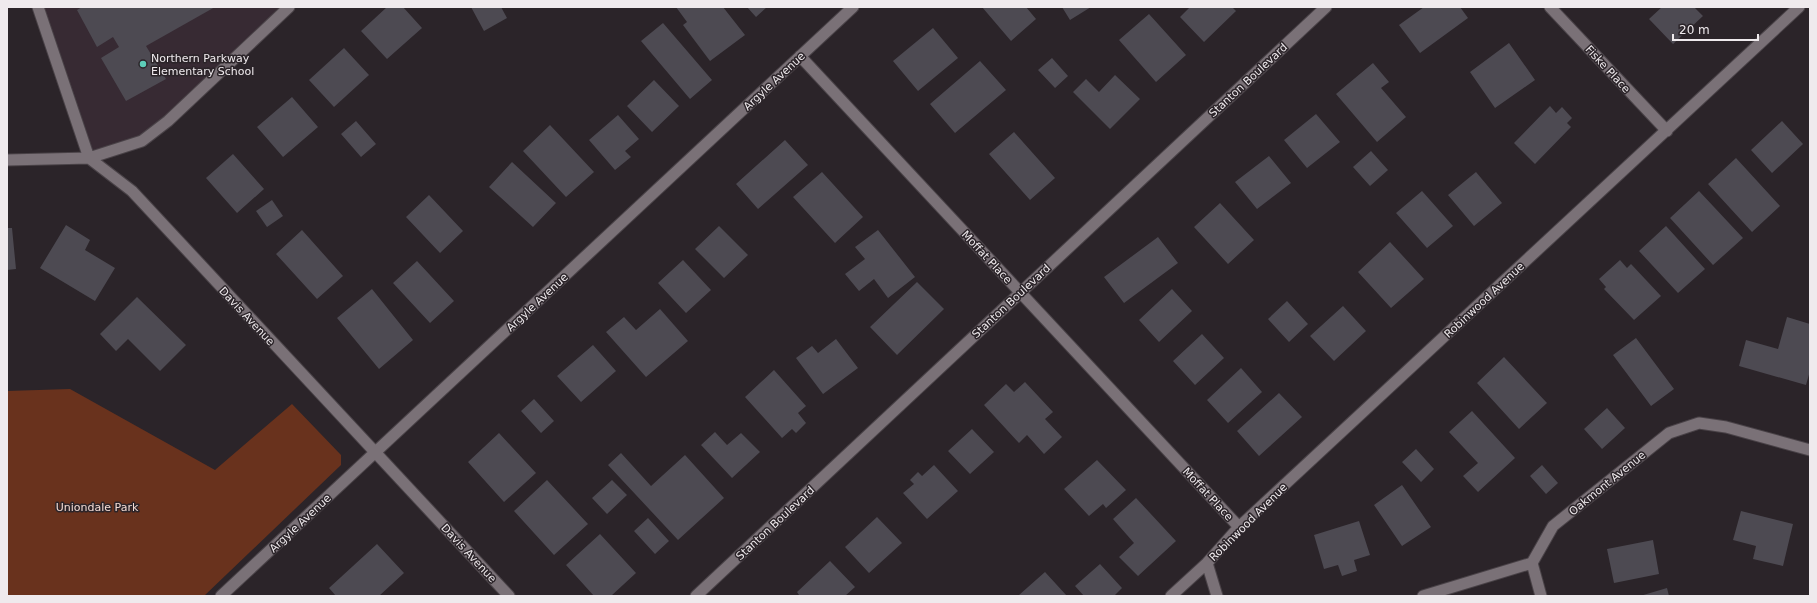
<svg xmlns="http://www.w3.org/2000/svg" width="1817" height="603" font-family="'DejaVu Sans',sans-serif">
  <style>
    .built { fill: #372a33 }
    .green { fill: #69321d }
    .building { fill: #4d4a52 }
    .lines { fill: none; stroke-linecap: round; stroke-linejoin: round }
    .minor-casing { stroke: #494247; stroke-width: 13 }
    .minor { stroke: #7a7177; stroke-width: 11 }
    .poi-dot { fill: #5dceb9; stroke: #2b2429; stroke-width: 1.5 }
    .labels { text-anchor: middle; stroke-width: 3; stroke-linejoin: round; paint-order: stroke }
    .poi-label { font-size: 11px; fill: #efeaed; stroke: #2b2429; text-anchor: start }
    .street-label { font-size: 11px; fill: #efeaed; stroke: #2b2429 }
    .park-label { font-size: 11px; fill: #f4dbd3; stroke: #2b2429 }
  </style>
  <rect width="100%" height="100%" fill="#2b2429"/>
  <!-- built -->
  <path class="built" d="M38 7H289L142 141 89 158Z"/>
  <!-- green -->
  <path class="green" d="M70 389 215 470 292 404 341 455V465L204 596H7V391Z"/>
  <!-- building -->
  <path class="building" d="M82 7H215L146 46 166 79 126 101 101 58 119 47 113 37 97 47 77 10Z
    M387 7H403L422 28 387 59 361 31Z
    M471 7H501L507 18 484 31Z
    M676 7H723L745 35 710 61 683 25 687 22Z
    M747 7H767L756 17Z
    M982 7H1026L1036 19 1011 41Z
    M1062 7H1091L1070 20Z
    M1190 7H1232L1236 11 1204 42 1180 17Z
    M1424 7H1460L1468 18 1420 53 1399 25Z
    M1662 7H1694L1703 16 1673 44 1649 19Z
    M1149 14 1186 55 1156 82 1119 40Z
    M663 23 712 80 690 99 641 41Z
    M933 28 958 58 918 91 893 61Z
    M1509 43 1535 80 1495 108 1470 72Z
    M344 48 369 75 334 107 309 80Z
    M1052 58 1068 76 1055 88 1038 70Z
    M980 61 1006 90 955 133 930 104Z
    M1373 63 1389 82 1381 88 1406 117 1377 142 1336 94Z
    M1115 75 1140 99 1110 129 1073 92 1086 79 1099 92Z
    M654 80 679 106 652 132 627 106Z
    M292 97 318 127 283 157 257 127Z
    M1550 106 1556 113 1562 107 1572 118 1567 123 1571 127 1535 164 1514 143Z
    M1316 114 1340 142 1307 168 1284 140Z
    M618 115 639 139 625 151 631 157 615 170 589 140Z
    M356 121 376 144 361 157 341 134Z
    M1782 121 1803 144 1772 173 1751 150Z
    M550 125 594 172 566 197 523 151Z
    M1014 132 1055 178 1030 200 989 154Z
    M785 140 808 165 758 209 736 184Z
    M1371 151 1388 170 1370 186 1353 167Z
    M233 154 264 189 237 213 206 178Z
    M1269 156 1291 183 1257 209 1235 182Z
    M1736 158 1780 206 1752 232 1708 184Z
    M512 162 556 203 533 227 489 187Z
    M822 172 863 217 835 243 793 197Z
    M1476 172 1502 203 1474 226 1448 195Z
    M1422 191 1453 226 1427 248 1396 213Z
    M1699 191 1743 238 1713 265 1670 218Z
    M429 195 463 231 440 253 406 217Z
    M272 200 283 216 267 227 256 211Z
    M1220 203 1254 240 1228 264 1194 227Z
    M66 225 90 240 85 250 115 268 95 301 40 268Z
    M719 226 748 255 724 278 695 249Z
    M1666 226 1705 269 1678 293 1639 251Z
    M7 228H12L16 269 7 270Z
    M302 230 343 276 317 299 276 254Z
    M878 230 915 277 888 298 874 279 859 291 845 274 865 259 855 247Z
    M1158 237 1178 263 1124 303 1104 277Z
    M1390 242 1424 279 1391 308 1358 272Z
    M683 260 711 290 686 313 658 283Z
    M1620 260 1627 268 1631 264 1661 296 1634 320 1604 289 1606 287 1599 279Z
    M417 261 454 301 430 323 393 283Z
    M917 282 944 309 897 355 870 327Z
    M372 289 413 340 379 369 337 318Z
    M1172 289 1192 311 1159 342 1139 320Z
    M137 297 186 345 160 371 128 339 116 351 100 334Z
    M1287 301 1308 324 1289 342 1268 319Z
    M1343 306 1366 331 1334 361 1310 336Z
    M660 309 688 341 646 377 606 332 624 317 636 330Z
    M1787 317 1810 324V371L1806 385 1739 366 1746 340 1778 349Z
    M1202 334 1224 358 1195 385 1173 361Z
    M1636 338 1674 389 1651 406 1613 355Z
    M836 339 858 368 823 394 796 358 812 346 818 353Z
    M593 345 616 371 581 402 557 376Z
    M1504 357 1547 403 1519 429 1477 383Z
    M1241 368 1262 392 1228 423 1207 400Z
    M774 370 806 406 798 413 806 423 796 433 792 429 782 438 745 397Z
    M1025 382 1053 412 1045 419 1062 437 1044 454 1027 435 1019 443 984 405 1006 384 1014 392Z
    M1279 393 1302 417 1259 456 1237 431Z
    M534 399 554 421 541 433 521 411Z
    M1607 408 1625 428 1602 449 1584 429Z
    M1472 411 1515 458 1478 492 1463 476 1478 463 1449 432Z
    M972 429 994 452 970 474 948 451Z
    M715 432 727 445 741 433 760 452 732 478 701 445Z
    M499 433 536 473 504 502 468 462Z
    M1416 449 1434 469 1421 482 1402 462Z
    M621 453 651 486 685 455 724 498 678 540 608 465Z
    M1097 460 1126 490 1106 508 1103 504 1089 516 1064 489Z
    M934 465 958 491 927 519 903 493 914 484 910 480 918 472 922 476Z
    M1542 465 1558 483 1546 494 1530 476Z
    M547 480 588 524 554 555 514 511Z
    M612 480 627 495 607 514 592 498Z
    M1402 485 1431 527 1402 546 1374 505Z
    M1136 498 1176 541 1138 576 1119 557 1134 543 1113 519Z
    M1741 511 1793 524 1783 566 1753 559 1756 546 1733 540Z
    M877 517 902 543 869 573 845 547Z
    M648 518 669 541 655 554 634 531Z
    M1359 521 1370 555 1354 560 1357 571 1342 576 1338 565 1324 569 1314 535Z
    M600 534 636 573 611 596H594L566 565Z
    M1653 540 1659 574 1614 583 1607 549Z
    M377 544 404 573 379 596H336L329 588Z
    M830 561 855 587 845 596H798L799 595 797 592Z
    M1100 564 1122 588 1114 596H1084L1075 586Z
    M1045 572 1067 596 1019 595Z
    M1667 588 1669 596H1640Z"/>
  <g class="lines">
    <!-- minor casing -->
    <g class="minor-casing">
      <path id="minor" d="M38 7 89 158 132 191 509 596
        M1550 7 1667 131
        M800 56 1239 527
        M7 160 89 158 142 141 168 121 289 7
        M1207 563 1217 596
        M1532 563 1541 596
        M221 596 853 7
        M696 596 1326 7
        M1171 596 1207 563 1239 527 1799 7
        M1423 596 1532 563 1553 526 1669 433 1699 423 1726 427 1810 450"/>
    </g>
    <!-- minor -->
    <use href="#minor" class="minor"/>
  </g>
  <!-- markers -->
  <circle class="poi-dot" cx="143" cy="64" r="4"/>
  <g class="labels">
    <!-- poi labels -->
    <g class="poi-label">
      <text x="151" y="62">Northern Parkway<tspan x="151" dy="13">Elementary School</tspan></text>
    </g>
    <!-- street labels -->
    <g class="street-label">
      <text transform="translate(1608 69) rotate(47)" y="4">Fiske Place</text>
      <text transform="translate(1248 80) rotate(-43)" y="4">Stanton Boulevard</text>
      <text transform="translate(774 81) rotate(-43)" y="4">Argyle Avenue</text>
      <text transform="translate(987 257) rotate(47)" y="4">Moffat Place</text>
      <text transform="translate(1484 300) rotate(-43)" y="4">Robinwood Avenue</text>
      <text transform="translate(1011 301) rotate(-43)" y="4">Stanton Boulevard</text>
      <text transform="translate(537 302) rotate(-43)" y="4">Argyle Avenue</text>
      <text transform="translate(247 316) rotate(47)" y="4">Davis Avenue</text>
      <text transform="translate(1607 483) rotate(-39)" y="4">Oakmont Avenue</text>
      <text transform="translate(1208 494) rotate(47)" y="4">Moffat Place</text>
      <text transform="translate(1248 522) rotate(-45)" y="4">Robinwood Avenue</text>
      <text transform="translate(300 523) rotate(-43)" y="4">Argyle Avenue</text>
      <text transform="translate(775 523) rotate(-43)" y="4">Stanton Boulevard</text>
      <text transform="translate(469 553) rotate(47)" y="4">Davis Avenue</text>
    </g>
    <!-- park labels -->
    <g class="park-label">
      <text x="97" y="511">Uniondale Park</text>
    </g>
  </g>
  <!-- border -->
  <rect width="1817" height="603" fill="none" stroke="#efeaed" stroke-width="16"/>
  <!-- scale -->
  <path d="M1673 34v6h85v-6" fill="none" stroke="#efeaed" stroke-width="2"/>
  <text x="1679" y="34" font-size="12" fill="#efeaed" stroke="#2b2429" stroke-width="3" paint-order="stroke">20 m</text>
</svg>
